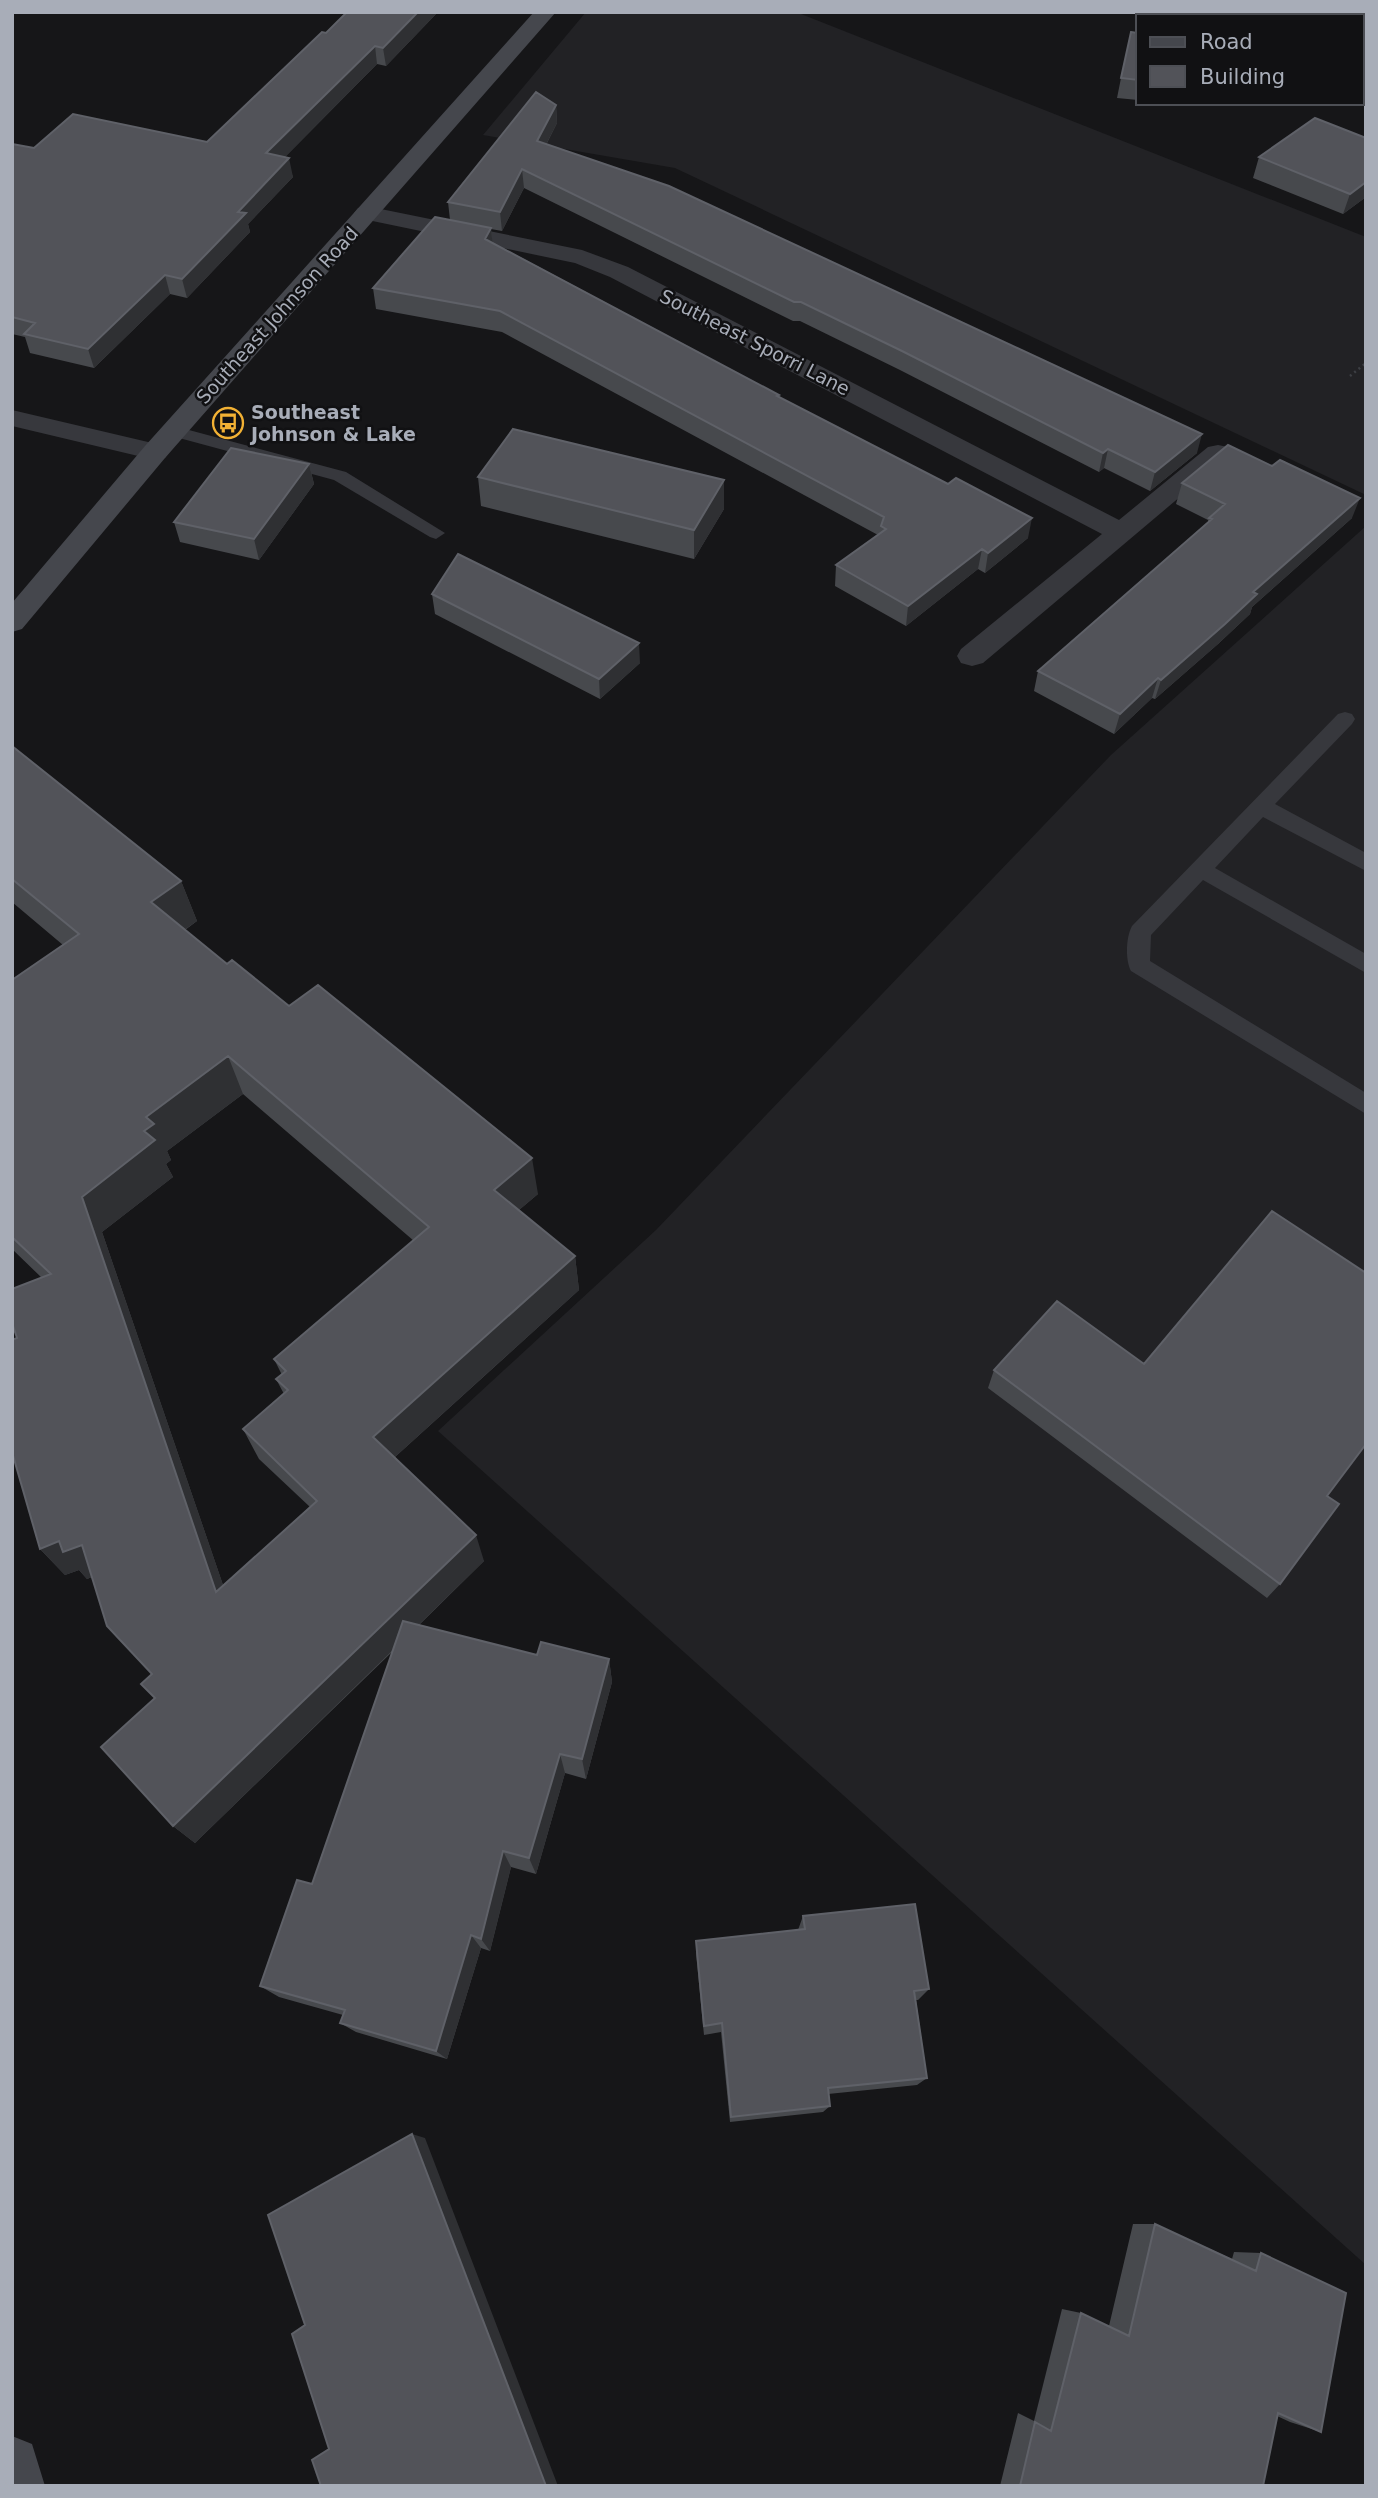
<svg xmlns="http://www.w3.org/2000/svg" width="1378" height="2498" font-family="'DejaVu Sans',sans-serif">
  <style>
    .built { fill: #222225 }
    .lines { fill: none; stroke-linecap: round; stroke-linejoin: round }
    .path { stroke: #3d3f44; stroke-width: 2.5; stroke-dasharray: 2 3.5; stroke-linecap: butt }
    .lane { fill: #37383d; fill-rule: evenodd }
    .street { fill: #37383d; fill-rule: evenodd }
    .secondary { fill: #45474d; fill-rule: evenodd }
    .wall { fill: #47494d; fill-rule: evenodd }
    .shaded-wall { fill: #2f3033 }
    .building { fill: #525359; stroke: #5f6168; stroke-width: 2; fill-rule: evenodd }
    .labels { text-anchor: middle; stroke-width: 5; stroke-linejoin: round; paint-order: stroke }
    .far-street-label { font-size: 19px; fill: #a8adb8; stroke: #111113 }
    .far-poi-label { font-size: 19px; font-weight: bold; fill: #a8adb8; stroke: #111113; text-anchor: start }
  </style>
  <rect width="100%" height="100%" fill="#161618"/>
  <!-- built -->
  <path class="built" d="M586 12H796L1366 237V495L675 168 483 135Z
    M1366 526V2265L438 1431 656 1230 1111 755Z"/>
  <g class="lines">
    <!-- path -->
    <path class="path" d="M1350 376 1366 363"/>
    <!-- lane -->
    <path class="lane" d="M174 426 346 472 445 533 436 539 430 537 334 480 168 435 165 431Z
      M1345 712 1352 714 1355 719 1352 724 1275 804 1366 853V871L1263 817 1215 868 1366 954V973L1203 880 1151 935 1150 961 1366 1093V1114L1131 971C1125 960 1126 937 1132 926L1338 714Z"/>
    <!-- street -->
    <path class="street" d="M366 206 582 250 628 267 1119 520 1208 447 1218 445 1228 447 1232 453 983 663 972 666 961 663 957 656 961 649 1102 534 610 277 575 263 358 218 354 213 358 208Z
      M12 410 165 446 169 452 165 458 155 460 12 426Z"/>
    <!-- secondary -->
    <path class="secondary" d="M534 12H556L165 458 22 629 12 632V603L145 446Z
      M12 2436 32 2444 45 2486H12Z"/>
  </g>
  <!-- wall -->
  <path class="wall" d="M438 12 386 66 377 64 285 157 293 177 248 224 250 232 187 298 170 294 94 368 30 353 25 337 12 334V144L34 148 207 142 326 33Z
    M1138 33V100L1117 98 1121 78Z
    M556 105 557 123 546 145 1197 453 1150 491 1104 468 1099 472 900 370 800 321H793L524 188 502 231 491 229 492 242 779 395V397L1028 538 985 573 978 569 906 626 835 586 836 565 878 535 502 332 376 309 373 288 450 220 448 202Z
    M1366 138V197L1343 214 1253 178 1259 157Z
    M309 464 314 484 259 560 180 542 174 522Z
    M478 477 724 480V509L694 559 481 506Z
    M1182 483 1352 518 1252 607 1250 614 1218 644 1155 699 1152 698 1114 734 1034 691 1038 671 1208 523V520L1176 504Z
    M432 594 640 663 600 699 435 614Z
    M12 746 181 881 197 921 185 930 227 964 289 1006 538 1194 519 1210 575 1256 579 1290 395 1457 484 1561 419 1625 537 1655 609 1659 612 1682 586 1779 565 1773 536 1874 511 1867 490 1951 481 1948 447 2059 356 2032 340 2023 343 2015 279 1997 260 1986 312 1884 393 1651 195 1843 173 1826 155 1698 152 1674 92 1577 87 1579 79 1570 65 1575 40 1549 17 1338 42 1278 12 1249V980L63 945 12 902ZM243 1094 414 1241 274 1359 282 1375 276 1379 284 1394 243 1429 259 1459 310 1507 223 1585 102 1232 173 1177 166 1164 171 1160 167 1151Z
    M994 1370 1327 1496 1280 1584 1267 1598 988 1388Z
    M803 1916 929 1989 918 2000H916L927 2078 917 2085 828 2094 830 2106 823 2112 730 2122 721 2032 704 2035 696 1953V1941L798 1930Z
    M1133 2224H1155L1232 2259 1234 2252 1261 2253 1321 2432 1290 2422 1277 2416 1263 2486H1000L1018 2413 1034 2421 1062 2309 1081 2313 1109 2326Z"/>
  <!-- shaded-wall -->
  <path class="shaded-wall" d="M418 12H438L386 66 383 48Z
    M375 46 377 64 270 172 266 153Z
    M556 105 557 123 538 160 537 141Z
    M289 158 293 177 248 224 250 232 187 298 182 279 238 212Z
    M522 169 524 188 502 231 500 212Z
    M1366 182V197L1343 214 1350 194Z
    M491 228 493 249 485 239Z
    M165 275 170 294 94 368 88 349Z
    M1202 434 1197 453 1150 491 1155 472Z
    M1108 449 1104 468 1099 472 1103 453Z
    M309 464 314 484 259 560 254 539Z
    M724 480V509L694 559V530Z
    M1360 498 1352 518 1252 607 1250 614 1218 644 1155 699 1161 680 1253 592Z
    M1032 518 1028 538 985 573 988 553Z
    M982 549 978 569 906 626 908 606Z
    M639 643 640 663 600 699 599 679Z
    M1158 678 1152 698 1114 734 1120 714Z
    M181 881 197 921 167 942 151 902Z
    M228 1056 243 1094 167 1151 171 1160 166 1164 173 1177 102 1232 234 1617 216 1592 82 1197 144 1131 146 1117Z
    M532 1158 538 1194 501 1225 494 1190Z
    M575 1256 579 1290 385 1466 373 1437Z
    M476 1535 484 1561 195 1843 173 1826Z
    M59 1541 82 1545 105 1571 87 1579 79 1570 65 1575 40 1549Z
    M609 1659 612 1682 586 1779 582 1759Z
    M560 1754 565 1773 536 1874 529 1858Z
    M503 1851 511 1867 490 1951 481 1939Z
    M471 1935 481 1948 447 2059 436 2051Z
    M412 2134 425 2138 558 2486H546Z"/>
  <!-- building -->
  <path class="building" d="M347 12H418L383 48 375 46 266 153 289 158 238 212 246 213 182 279 165 275 88 349 24 334 35 323 12 317V144L34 148 73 114 207 142 322 32 326 33Z
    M1255 12H1347L1342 16H1250Z
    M1131 32 1138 33V80L1121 78Z
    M536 92 556 105 537 141 669 186 1202 434 1155 472 1108 449 1103 453 902 351 801 302H794L522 169 500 212 448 202Z
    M1315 118 1366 138V182L1350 194 1259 157Z
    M435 217 491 228 485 239 779 395 777 396 948 484 956 478 1032 518 988 553 982 549 908 606 836 565 886 529 881 526 884 517 500 311 373 288Z
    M513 429 724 480 694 530 478 477Z
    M1228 445 1272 466 1280 460 1360 498 1253 592 1257 594 1225 624 1161 680 1158 678 1120 714 1038 671 1212 519 1209 518 1225 504 1182 483Z
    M231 448 309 464 254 539 174 522Z
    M458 554 639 643 599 679 432 594Z
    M12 746 181 881 151 902 227 964 232 960 289 1006 318 985 532 1158 494 1190 575 1256 373 1437 476 1535 173 1826 101 1747 155 1698 141 1684 152 1674 107 1626 82 1545 63 1552 59 1541 40 1549 12 1452V1340L17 1338 12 1323V1289L51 1274 12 1237V980L79 934 12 879ZM228 1056 429 1227 274 1359 286 1371 276 1379 288 1390 243 1429 317 1501 216 1592 82 1197 155 1140 144 1131 154 1124 146 1117Z
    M1272 1211 1366 1273V1444L1327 1496 1339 1504 1280 1584 994 1370 1057 1301 1144 1364Z
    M403 1621 537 1655 541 1642 609 1659 582 1759 560 1754 529 1858 503 1851 481 1939 471 1935 436 2051 340 2023 345 2010 260 1986 297 1880 312 1884Z
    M915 1904 929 1989 914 1991 927 2078 828 2088 830 2106 731 2117 722 2023 704 2026 696 1941 805 1929 803 1916Z
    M412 2134 546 2486H321L312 2460 329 2449 292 2334 305 2325 268 2215Z
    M1155 2224 1256 2271 1261 2253 1346 2293 1321 2432 1278 2413 1263 2486H1020L1035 2422 1051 2431 1081 2313 1129 2336Z"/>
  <!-- icons -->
  <defs>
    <g id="bus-ring" transform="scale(1.575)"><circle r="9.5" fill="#111113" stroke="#f2b134" stroke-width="1.5"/><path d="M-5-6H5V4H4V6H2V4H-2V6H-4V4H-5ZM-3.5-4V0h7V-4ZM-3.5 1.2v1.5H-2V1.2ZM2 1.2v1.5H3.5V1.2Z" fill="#f2b134"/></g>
  </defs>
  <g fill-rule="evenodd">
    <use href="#bus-ring" x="228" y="423"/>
  </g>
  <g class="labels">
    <!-- far-street labels -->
    <g class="far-street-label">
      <text transform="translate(277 315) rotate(-48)" y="7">Southeast Johnson Road</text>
      <text transform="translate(755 342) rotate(27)" y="7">Southeast Sporri Lane</text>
    </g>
    <!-- far-poi labels -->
    <g class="far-poi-label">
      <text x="251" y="419">Southeast<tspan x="251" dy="22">Johnson &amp; Lake</tspan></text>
    </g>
  </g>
  <!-- border -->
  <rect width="1378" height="2498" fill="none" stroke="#a8adb8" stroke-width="28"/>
  <!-- legend -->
  <rect x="1136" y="14" width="228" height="91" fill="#111113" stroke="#4d4f55" stroke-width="2"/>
  <rect x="1150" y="37" width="35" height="10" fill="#45474d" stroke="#4d4f55" stroke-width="2"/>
  <text x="1200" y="49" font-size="21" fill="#a8adb8">Road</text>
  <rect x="1150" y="66" width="35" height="21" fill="#525359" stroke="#4d4f55" stroke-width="2"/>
  <text x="1200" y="84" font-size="21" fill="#a8adb8">Building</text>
</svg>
